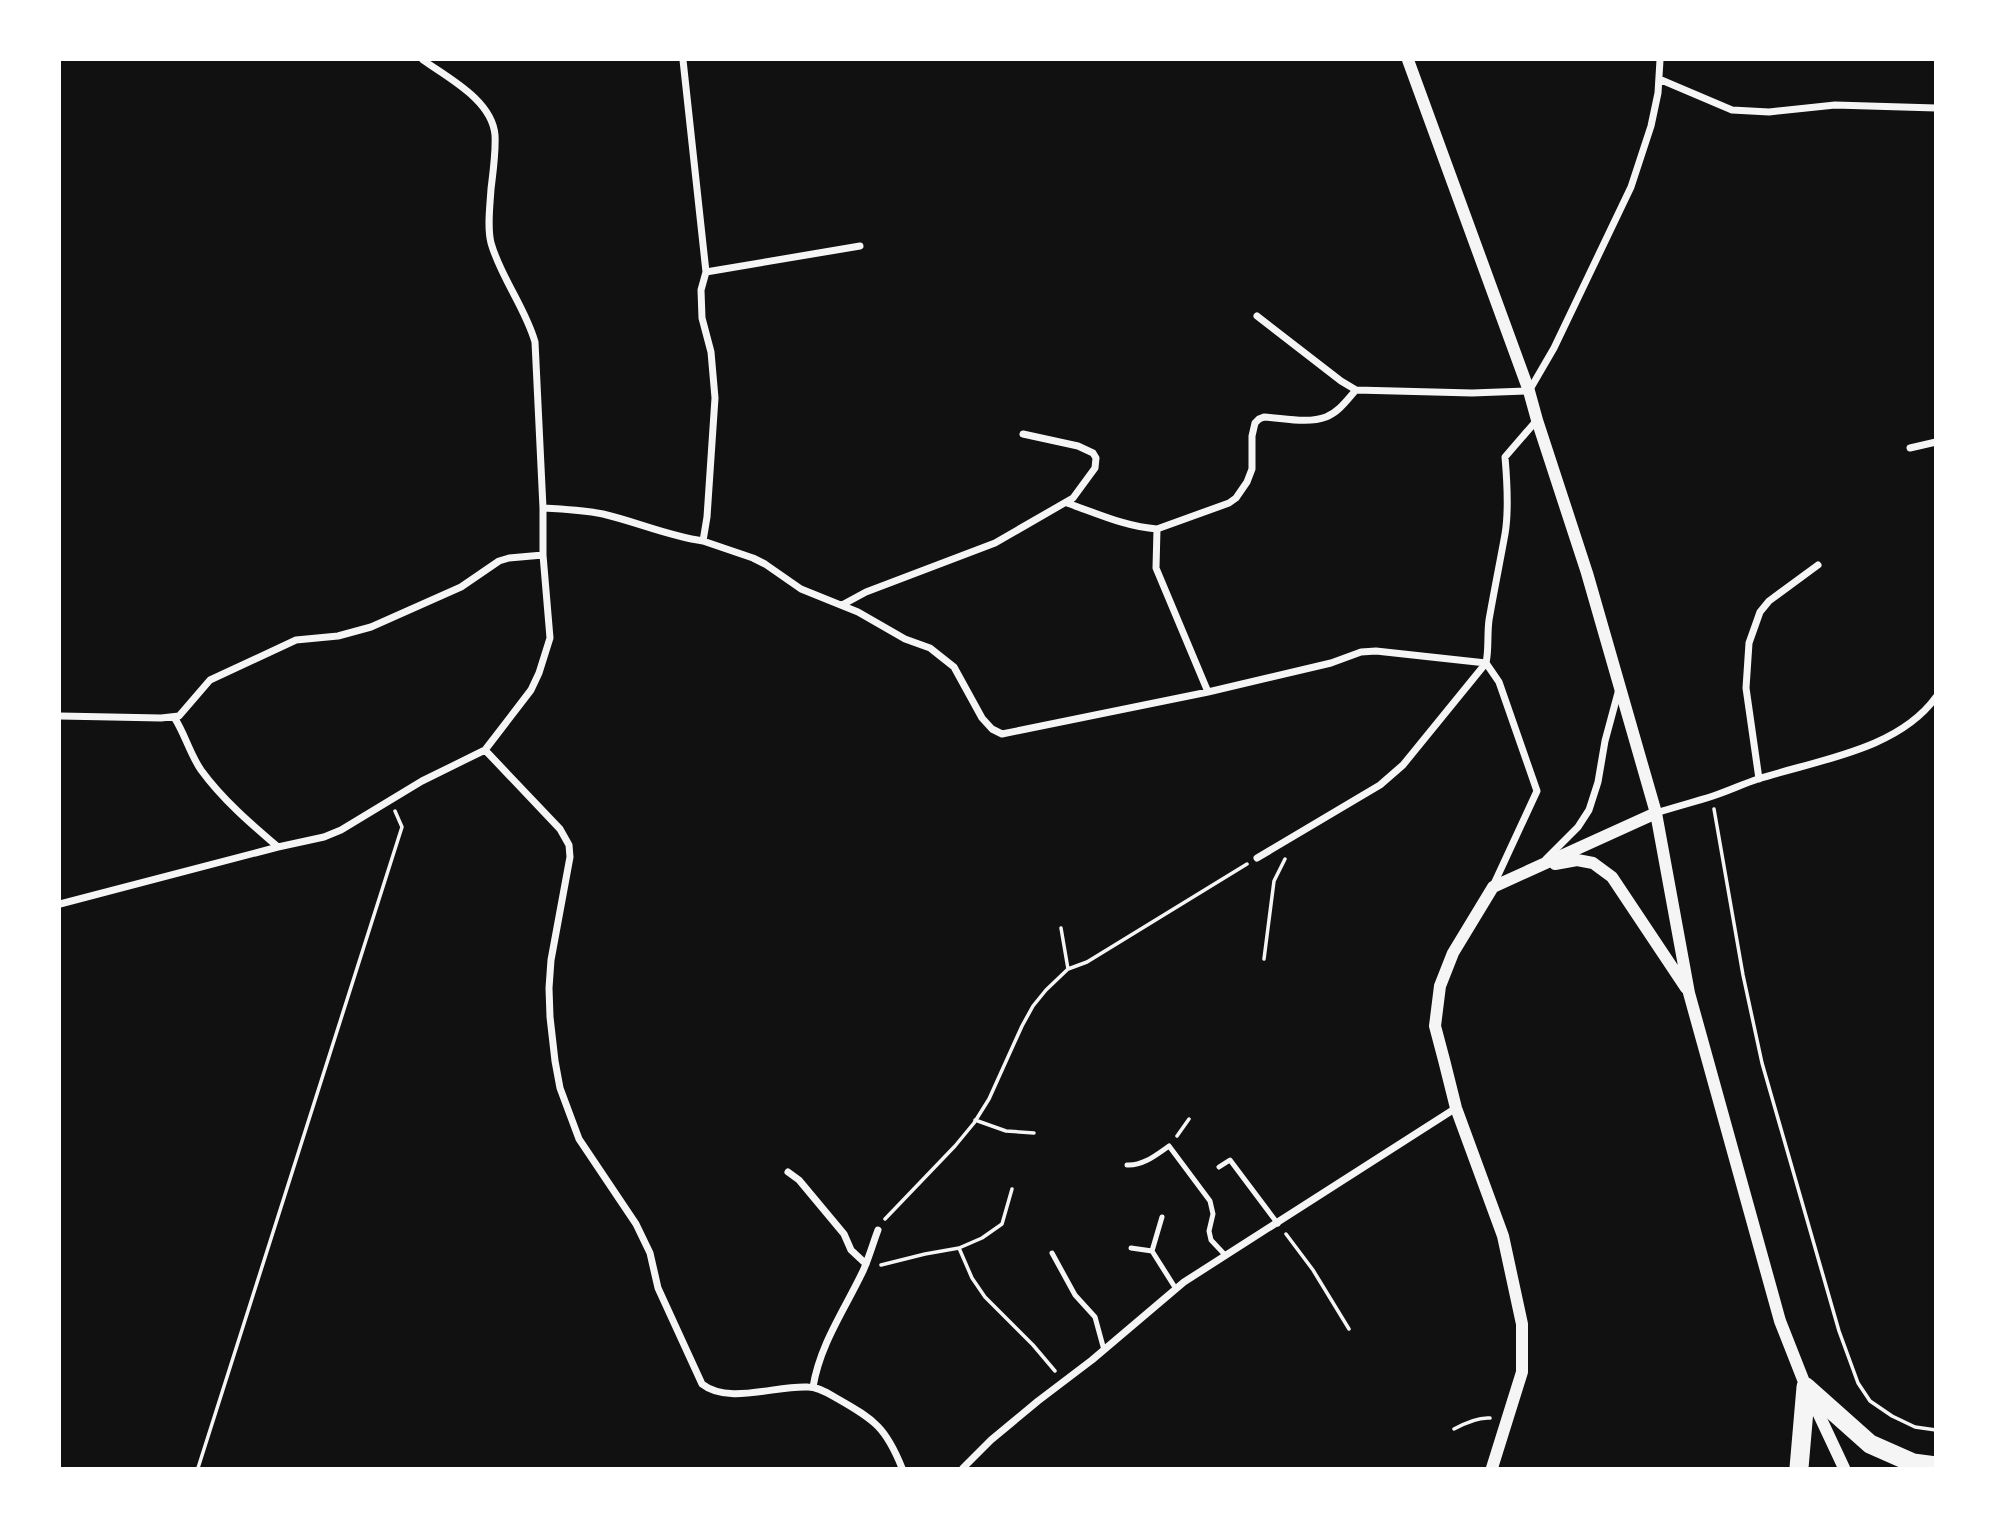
<svg xmlns="http://www.w3.org/2000/svg" width="1995" height="1528" font-family="Quicksand,sans-serif">
  <style>
    .lines { fill: none; stroke-linecap: round; stroke-linejoin: round }
    .path { stroke: #f5f5f5; stroke-width: 3.5 }
    .service { stroke: #f5f5f5; stroke-width: 5 }
    .minor { stroke: #f5f5f5; stroke-width: 7 }
    .tertiary { stroke: #f5f5f5; stroke-width: 12 }
    .trunk { stroke: #f5f5f5; stroke-width: 19 }
  </style>
  <rect width="100%" height="100%" fill="#111"/>
  <g class="lines">
    <!-- path -->
    <path class="path" d="M1714 809 1743 975 1762 1063 1839 1331 1858 1383 1870 1401 1892 1416 1915 1427 1936 1430
      M1061 928 1068 969
      M1264 959 1274 881 1285 859
      M975 1120 1006 1131 1034 1133
      M1177 1136 1189 1119
      M885 1219 955 1146 974 1123 989 1099 1022 1026 1033 1006 1046 990 1068 969 1087 962 1247 864
      M1286 1234 1313 1270 1349 1329
      M959 1248 982 1238 1002 1224 1012 1189
      M881 1265 925 1254 959 1248 972 1278 985 1297 1033 1345 1055 1371
      M1454 1429C1465 1423 1478 1417 1490 1418
      M198 1468 402 827 395 811"/>
    <!-- service -->
    <path class="service" d="M1127 1165C1143 1166 1156 1155 1169 1146L1210 1201 1213 1214 1209 1231 1211 1240 1226 1256
      M1219 1167 1230 1160 1278 1224
      M1162 1217 1152 1251 1176 1289
      M1131 1248 1152 1251
      M1052 1253 1075 1295 1095 1317 1104 1350"/>
    <!-- minor -->
    <path class="minor" d="M1659 79 1732 110 1769 112 1835 105 1936 108
      M706 272 860 246
      M1257 316 1341 381 1356 390 1472 393 1529 391 1554 348 1631 187 1651 126 1658 93 1660 60
      M1910 448 1936 442
      M1067 503C1096 513 1126 527 1157 529L1229 503 1236 498 1247 482 1252 469V436L1255 423 1259 419 1264 417C1283 418 1308 424 1326 417 1339 412 1347 400 1356 390
      M543 508C563 509 583 510 603 514 637 522 668 536 703 541L707 517 715 398 711 352 702 318 701 290 706 272 683 60
      M1157 529 1156 568 1208 692
      M703 541 753 558 765 564 801 589 858 612 905 639 930 648 954 667 982 718 992 729 1002 734 1208 692 1331 663 1361 652 1376 651 1486 663C1489 649 1487 635 1489 620 1494 591 1500 562 1505 534 1509 511 1507 480 1505 457L1537 420
      M842 605 866 592 995 543 1073 498 1095 468 1096 458 1093 453 1078 446 1023 434
      M60 716 161 718 179 716 210 680 296 640 338 636 371 627 461 587 499 561 509 558 543 555
      M174 717C185 734 190 754 201 770 222 799 251 824 278 847
      M485 750 560 829 569 845 570 857 551 960 549 988 550 1017 555 1061 560 1088 579 1139 636 1224 650 1253 658 1288 702 1384C728 1405 777 1385 808 1387 819 1387 829 1394 838 1399 875 1420 886 1428 902 1468
      M1759 779 1746 688 1749 643 1760 612 1769 601 1818 565
      M1656 813C1675 807 1694 802 1713 796 1728 791 1743 784 1758 779 1817 760 1898 750 1936 697
      M1257 858 1380 785 1403 765 1486 663 1499 682 1537 791 1493 886
      M1546 859 1578 827 1589 810 1598 782 1605 741 1619 689
      M60 904 278 847 324 837 341 830 422 781 485 750 531 690 539 673 550 638 543 555V508L535 342C525 307 501 278 491 243 487 227 490 206 491 189 493 172 496 152 495 135 492 100 448 78 423 60
      M788 1172 799 1180 844 1234 851 1250 866 1264
      M813 1387C820 1344 845 1309 863 1271 869 1258 873 1243 878 1230
      M963 1468 991 1440 1038 1401 1092 1360 1184 1282 1456 1108"/>
    <!-- tertiary -->
    <path class="tertiary" d="M1408 60 1529 391 1537 420 1587 573 1656 813 1689 993 1780 1321 1806 1387 1844 1468
      M1555 864 1577 860 1593 863 1612 877 1686 988
      M1492 1468 1522 1372V1324L1503 1236 1456 1108 1444 1060 1435 1026 1440 986 1453 953 1493 887 1656 813"/>
    <!-- trunk -->
    <path class="trunk" d="M1806 1387 1870 1444 1913 1463 1936 1466
      M1799 1468 1806 1387"/>
  </g>
  <!-- border -->
  <rect width="1995" height="1528" fill="none" stroke="#ffffff" stroke-width="122"/>
</svg>
